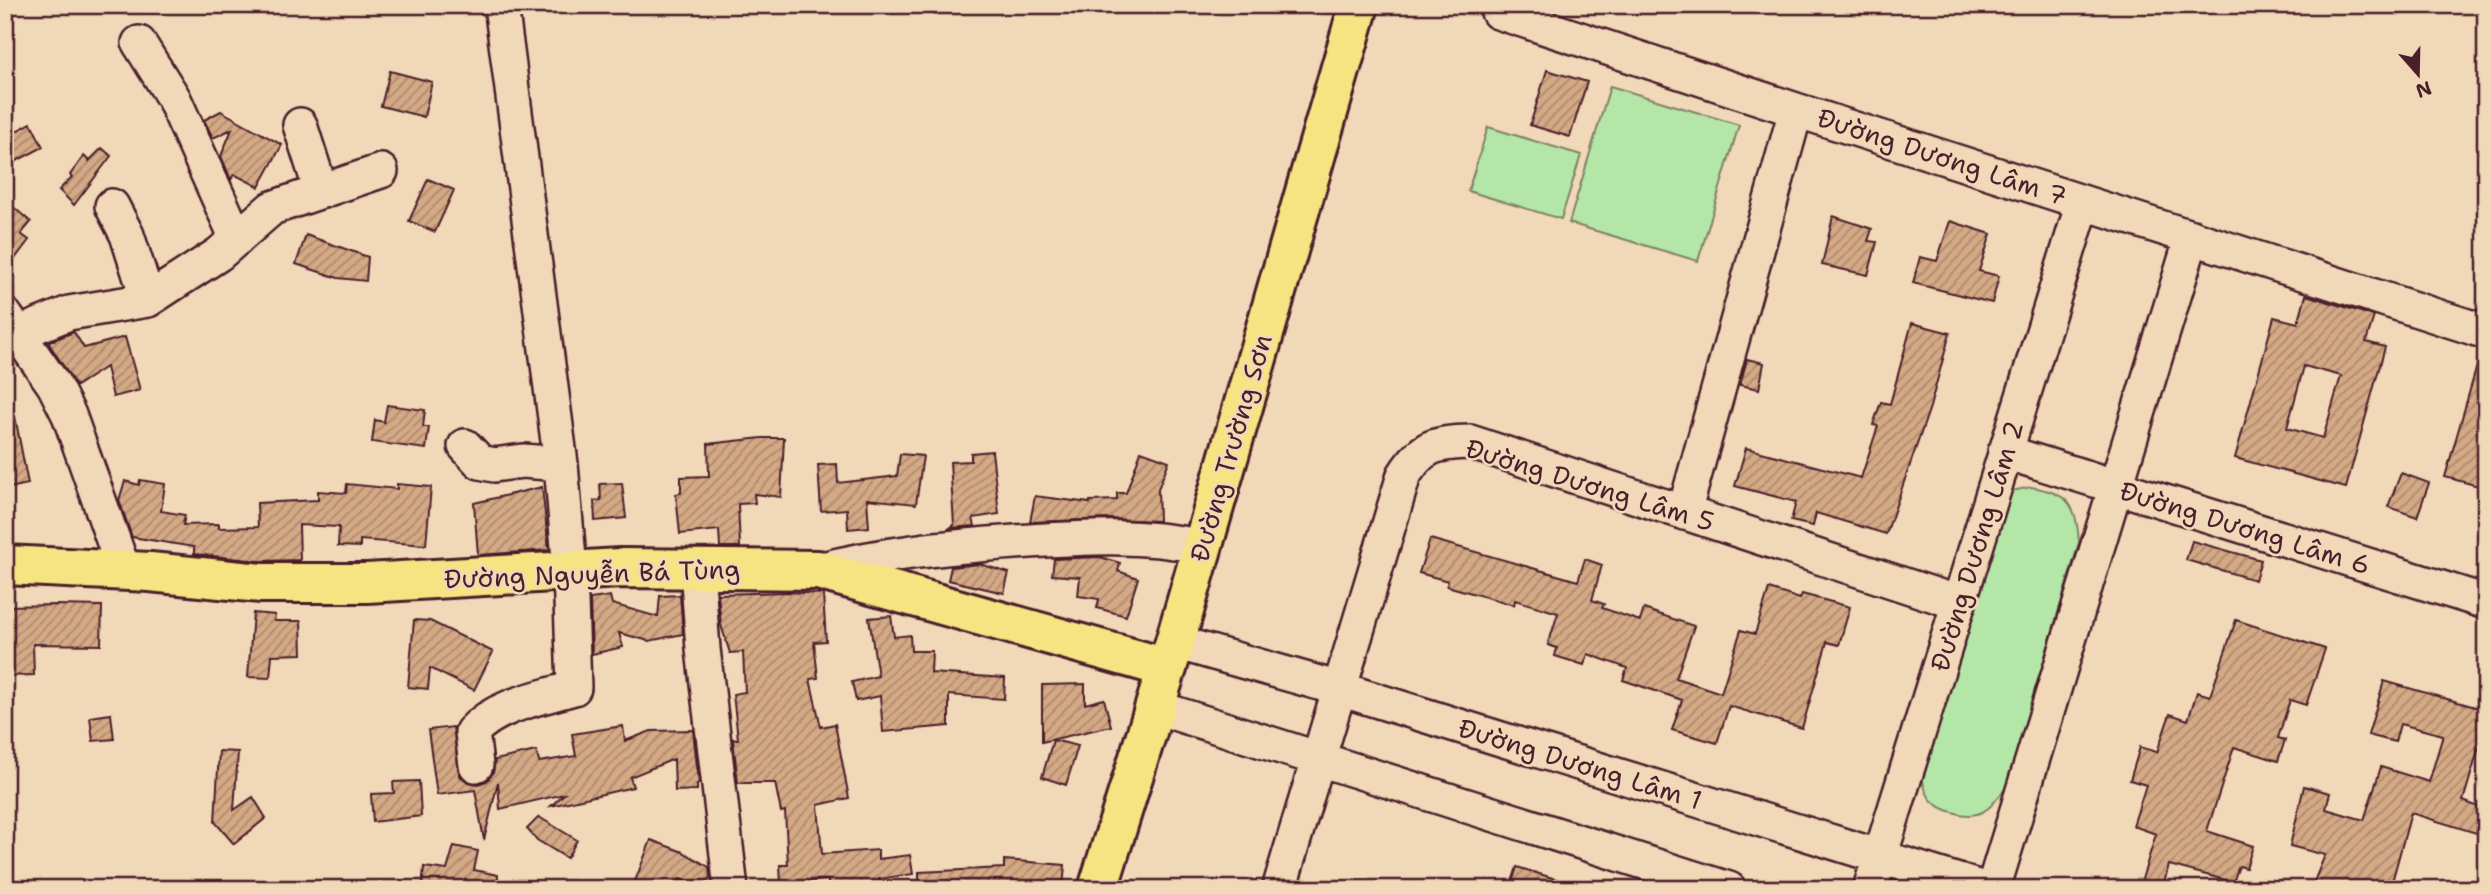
<svg xmlns="http://www.w3.org/2000/svg" width="2491" height="894" font-family="'Shantell Sans',sans-serif">
  <style>
    .green { fill: #b4e6a7; stroke: #7f8269; stroke-width: 2 }
    .building { fill: url(#building-hatch); stroke: #4a1f2b; stroke-width: 2; fill-rule: evenodd }
    .lines { fill: none; stroke-linecap: round; stroke-linejoin: round }
    .minor-casing { stroke: #4a1f2b; stroke-width: 38 }
    .major-casing { stroke: #4a1f2b; stroke-width: 44 }
    .highway-casing { stroke: #4a1f2b; stroke-width: 44 }
    .minor { stroke: #f0d8b8; stroke-width: 33 }
    .major { stroke: #f6e381; stroke-width: 38 }
    .highway { stroke: #f6e381; stroke-width: 38 }
    .labels { text-anchor: middle; stroke-width: 5; stroke-linejoin: round; paint-order: stroke }
    .street-label { font-size: 26px; fill: #4a1f2b; stroke: #f0d8b8 }
  </style>
  <defs>
    <pattern id="building-hatch" width="6" height="6" patternUnits="userSpaceOnUse" patternTransform="scale(1.75)"><rect width="6" height="6" fill="#d4a985"/><path d="M-1 1l2-2M0 6l6-6M5 7l2-2" fill="none" stroke="#ae896d"/></pattern>
  </defs>
  <rect width="100%" height="100%" fill="#f0d8b8"/>
  <filter id="ink" filterUnits="userSpaceOnUse"><feTurbulence type="fractalNoise" baseFrequency=".0143" numOctaves="2"/><feDisplacementMap in="SourceGraphic" scale="14" xChannelSelector="R" yChannelSelector="G"/><feConvolveMatrix kernelMatrix="1 2 1 2 8 2 1 2 1" color-interpolation-filters="sRGB"/></filter>
  <g filter="url(#ink)">
    <!-- green -->
    <path class="green" d="M1610 86 1739 125 1698 261 1569 223Z
      M1488 127 1581 155 1561 219 1468 191Z
      M2031 487C2069 493 2076 504 2079 542L2006 788C2000 794 1994 804 1987 809 1979 815 1969 816 1960 814 1926 806 1925 794 1919 762L2000 503 2012 491Z"/>
    <!-- building -->
    <path class="building" d="M1547 70 1587 82 1570 137 1530 125Z
      M390 71 432 82 424 117 381 106Z
      M221 111 282 145 259 187 234 174 231 180 221 156 232 129 213 138 204 120Z
      M31 123 43 147 5 167V137Z
      M102 148 111 156 74 205 59 190 72 177 70 175 84 156 89 161Z
      M428 179 454 190 435 232 409 221Z
      M5 200 31 222 21 234 29 240 5 272Z
      M1833 216 1872 229 1868 241 1877 242 1868 275 1822 265Z
      M1950 221 1991 234 1979 271 1999 276 1992 303 1913 283 1920 257 1937 261Z
      M306 235 368 257 366 281 338 278 296 264Z
      M2306 295 2374 316 2366 342 2385 347 2346 488 2235 458 2274 317 2298 323ZM2304 366 2341 376 2323 438 2287 428Z
      M1912 323 1950 333 1930 407 1886 534 1816 513 1813 526 1791 521 1796 502 1735 486 1746 448 1861 478 1878 426 1873 425 1881 402 1890 404Z
      M74 332 84 348 125 337 140 390 113 397 106 367 76 386 48 342Z
      M2480 355H2486V488L2445 477Z
      M1747 359 1764 363 1759 389 1740 385Z
      M387 405 425 410 423 427H429L426 449 372 442 375 420 384 422Z
      M15 416 28 484 5 489V417Z
      M762 438H784L781 497 754 494 755 503 738 504 740 547H720L719 530 680 534 676 494 681 493V477L709 476 708 444Z
      M992 451 999 514 973 518 975 526 950 528 954 525 950 462 971 461V453Z
      M1141 451 1169 461 1158 489 1159 521 1109 519 1030 522 1035 496 1090 503V501L1117 500V493H1126Z
      M900 454 923 456 916 504 867 499 869 527 848 529 847 509 821 511 818 465 837 464 838 483 897 476Z
      M2401 473 2429 483 2417 517 2388 507Z
      M140 480 165 484 161 511 185 515 183 525 219 524V528L258 527 257 503 318 500V491L346 493 347 484 397 489V484L431 487 426 545 360 540V547L338 546 339 527 299 525 300 560 259 561 194 554V547L132 537 119 500 125 481 139 485Z
      M622 483 626 518 595 521 594 501 601 500 600 484Z
      M542 487 549 550 478 555 474 503Z
      M1430 539 1578 581 1585 559 1602 565 1592 600 1604 604 1602 608 1640 621 1644 609 1694 626 1676 678 1721 693 1741 630 1755 634 1769 589 1800 599 1802 594 1850 607 1839 645 1827 642 1802 728 1729 706 1717 743 1672 730 1682 700 1623 680 1627 668 1588 654 1584 665 1555 656 1557 648 1548 645 1558 613 1515 600 1514 605 1447 586 1448 581 1419 573Z
      M2192 541 2261 560 2255 580 2186 560Z
      M1100 557 1120 563 1118 571 1138 578 1126 616 1097 608 1099 599 1078 596 1080 577 1052 575 1054 559Z
      M980 564 1009 573 1004 593 948 580 951 567Z
      M787 592 823 594 826 641 814 642 818 678 810 679 821 727 835 724 849 798 818 805 822 854 878 850V859L910 855 913 874 879 879 880 885 828 888V880L781 884 780 865H788L785 811 781 812 775 783H738L733 739H738L733 694 745 692 743 652 730 653 721 625 718 594Z
      M680 595 683 634 649 641 619 633 623 647 592 654 590 599 610 596 612 604 658 617 660 596Z
      M56 605 102 606 101 645 33 644 34 675 8 676 5 606Z
      M253 613 275 615 274 621H301L302 654 272 655 270 678 248 677Z
      M891 616 894 637 910 635 911 651H932L931 673 1005 678 1004 699 949 695V726L883 732 880 696 856 701 852 682 878 676 869 618Z
      M414 620 430 621 493 652 474 690 430 668 428 689 408 687Z
      M2236 620 2325 649 2306 705 2290 700 2278 738 2285 740 2278 761 2234 747 2207 831 2253 846 2246 868 2239 866 2233 882 2169 865 2162 889H2139L2156 834 2133 826 2146 785 2130 780 2140 747 2157 752 2170 714 2188 720 2197 692 2210 696Z
      M2384 681 2486 710V724L2463 801 2486 810V836L2411 813 2390 889H2311L2325 855 2290 846 2304 786 2330 793 2326 809 2364 820 2381 767 2429 782 2443 735 2400 724 2395 742 2368 735Z
      M1085 684V704L1104 699 1111 726 1042 742V685Z
      M111 714 114 739 93 741 90 717Z
      M623 726 625 741 651 731 693 730 699 784H697V790L675 791 674 759 630 777 633 787 551 806 564 794 500 809 498 782 484 840 475 790 437 795 428 730 453 727 460 776 468 782 478 784 487 781 493 773 495 760 536 751 539 762 576 756 572 734Z
      M1053 740 1078 746 1066 785 1042 777Z
      M219 751 238 752 234 810 253 797 266 818 234 844 215 822Z
      M419 781 421 816 373 822 371 794 394 793 393 782Z
      M539 817 577 840 567 858 537 840 527 829Z
      M651 840 683 852 709 867 710 877 704 889 680 879 675 889H632Z
      M454 846 478 851 474 870 498 875 497 889H422L424 867 447 870Z
      M1004 860 1065 865 1063 888 1006 884V889H919V872L1004 868Z
      M1517 867 1572 884V889H1522L1511 885Z"/>
    <g class="lines">
      <!-- minor casing -->
      <g class="minor-casing">
        <path id="minor" d="M1498 12 1796 110
          M139 43 174 99 237 239
          M300 125 321 191
          M112 206 127 235 148 300
          M5 315 54 385 69 415 124 571
          M17 334 69 313 148 300 219 254 272 208 381 171
          M465 446 480 462 494 465 523 461 561 464
          M2005 452 2486 602
          M1684 513 1796 110 2486 332
          M697 568 703 649 731 889
          M818 570C883 553 947 547 1015 542 1077 538 1141 533 1202 547
          M1175 642 1340 689 1984 889
          M1155 707 1729 889
          M476 765 472 732C496 705 540 698 574 688L570 571 561 464 501 5
          M1279 889 1404 475C1423 445 1436 443 1470 442L1959 603
          M1870 889 2083 203
          M1993 889 2192 237"/>
      </g>
      <!-- major casing -->
      <g class="major-casing">
        <path id="major" d="M5 565 150 572 261 583H367L620 568 818 570 1167 668"/>
      </g>
      <!-- highway casing -->
      <g class="highway-casing">
        <path id="highway" d="M1098 889 1175 642 1359 5"/>
      </g>
      <!-- minor -->
      <use href="#minor" class="minor"/>
      <!-- major -->
      <use href="#major" class="major"/>
      <!-- highway -->
      <use href="#highway" class="highway"/>
    </g>
  </g>
  <g class="labels">
    <!-- street labels -->
    <g class="street-label">
      <text transform="translate(1942 157) rotate(18)" y="9">Đường Dương Lâm 7</text>
      <text transform="translate(1231 448) rotate(-74)" y="9">Đường Trường Sơn</text>
      <text transform="translate(1590 485) rotate(17)" y="9">Đường Dương Lâm 5</text>
      <text transform="translate(2245 528) rotate(17)" y="9">Đường Dương Lâm 6</text>
      <text transform="translate(1977 546) rotate(-73)" y="9">Đường Dương Lâm 2</text>
      <text transform="translate(592 574) rotate(-2)" y="9">Đường Nguyễn Bá Tùng</text>
      <text transform="translate(1580 764) rotate(17)" y="9">Đường Dương Lâm 1</text>
    </g>
  </g>
  <!-- margin -->
  <rect width="2491" height="894" fill="none" stroke="#f0d8b8" stroke-width="28"/>
  <rect x="14" y="14" width="2463" height="866" fill="none" stroke="#4a1f2b" stroke-width="2.5" filter="url(#ink)"/>
  <!-- north arrow -->
  <g transform="translate(2418 74) rotate(160)" stroke="#f0d8b8" stroke-width="5" paint-order="stroke">
  <path d="M0-5L12 26L0 18L-12 26Z" fill="#4a1f2b"/>
  <text y="-10" font-size="19" font-weight="bold" text-anchor="middle" fill="#4a1f2b">N</text>
  </g>
</svg>
